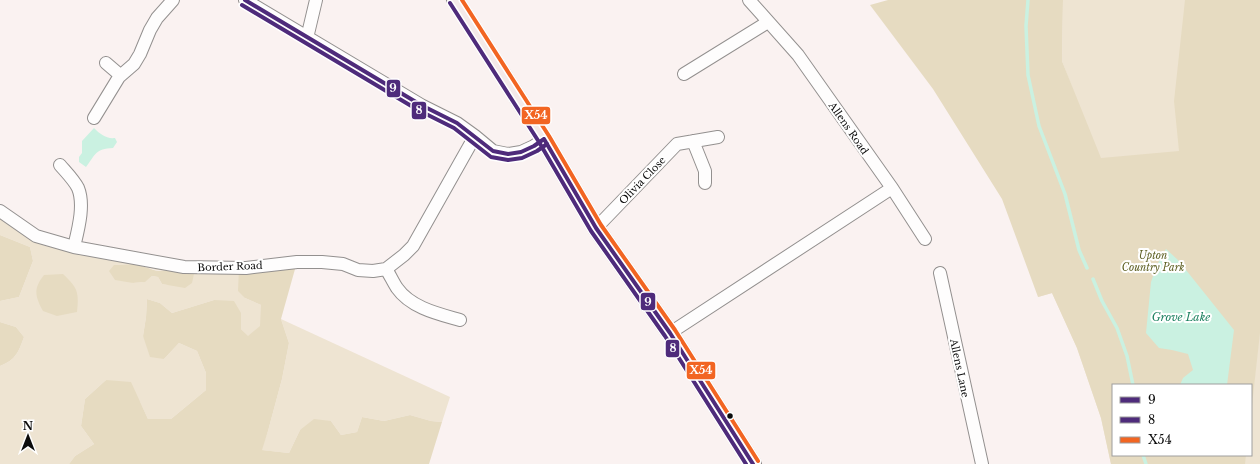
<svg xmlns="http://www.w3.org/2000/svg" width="1260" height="464" font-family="'Libre Baskerville',serif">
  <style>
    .green { fill: #eee4d2; fill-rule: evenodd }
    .forest { fill: #e6dbc1 }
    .water { fill: #caf1e1 }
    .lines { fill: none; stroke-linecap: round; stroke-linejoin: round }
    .stream { stroke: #caf1e1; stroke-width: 3.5 }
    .street-casing { stroke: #93908f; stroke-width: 14 }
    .secondary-casing { stroke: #8a8686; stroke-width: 18 }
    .street { stroke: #fefdfd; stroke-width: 12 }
    .secondary { stroke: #f4eae9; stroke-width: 16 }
    .bus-1-casing { stroke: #fff; stroke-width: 7 }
    .bus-2-casing { stroke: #fff; stroke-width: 7 }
    .bus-3-casing { stroke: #fff; stroke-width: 7 }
    .bus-1 { stroke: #4e2b7b; stroke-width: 4 }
    .bus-2 { stroke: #4e2b7b; stroke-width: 4 }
    .bus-3 { stroke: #f26522; stroke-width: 4 }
    .bus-dot { fill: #0c0c0c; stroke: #fff; stroke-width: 1.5 }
    .labels { text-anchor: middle; stroke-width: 4; stroke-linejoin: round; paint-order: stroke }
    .street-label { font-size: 10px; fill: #0c0c0c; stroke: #fff }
    .park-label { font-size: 10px; font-style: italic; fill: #5d5f22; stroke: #fff }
    .water-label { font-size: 11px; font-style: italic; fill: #1d8160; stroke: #fff }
    .line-badge { stroke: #fff; stroke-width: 1.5 }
    .badge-label { font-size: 11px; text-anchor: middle; font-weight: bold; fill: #fff }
  </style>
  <rect width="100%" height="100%" fill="#faf2f1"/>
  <!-- green -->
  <path class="green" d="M1063 0H1260V464H1111L1101 418 1077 348 1052 293 1038 297 1085 121 1062 61ZM1113 385H1251V455H1113Z
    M0 211 36 236 104 252 239 268 245 298 261 305V326L248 337 241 329 240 313 214 300 172 313 160 303 147 299 146 317 143 336 164 359 179 343 197 351 206 373V390L171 419H148L140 402 106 380 85 399 81 426 94 444 75 456 69 464H0V366C16 360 19 351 24 337L16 327 0 322V301L19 297 33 261 30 247 0 235ZM134 264C142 265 148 268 156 270 169 273 181 269 194 275L170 285 162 284 158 277 152 276 144 282 133 283 114 265Z
    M281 319 450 397 442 422 431 421 410 415 384 421 362 417 357 432 341 435 331 421 300 430 289 453 261 450 268 431 282 379 289 343Z"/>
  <!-- forest -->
  <path class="forest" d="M888 0H1063L1062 61 1101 158 1179 151 1174 101 1185 0H1260V333L1251 414V385H1113V455H1246L1245 464H1111L1101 418 1077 348 1052 293 1038 297 1002 199 933 89 870 5Z
    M0 235 30 247 33 261 19 297 0 301Z
    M297 262 281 319 289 343 282 379 268 431 262 450 289 453 300 430 314 419 331 421 341 435 357 432 362 417 384 421 410 415 431 421 442 422 429 464H69L75 456 94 444 81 426 85 399 106 380 131 382 148 419H171L206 390V373L197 351 179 343 164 359 150 357 143 336 146 317 147 299 160 303 172 313 214 300 234 301 241 313V329L248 336 260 326 261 305 245 298 238 291 239 268Z
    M134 264C142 265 151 270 159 271 172 271 182 270 194 274L192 283 185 288 162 284 158 277 152 276 145 282 133 283 115 280 109 271 114 265Z
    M63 274C78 288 79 292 77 312L57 316 43 311C35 296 33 289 44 275Z
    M0 322 16 327 24 337C19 351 16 360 0 366Z"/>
  <!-- water -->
  <path class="water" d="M94 128C100 134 106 139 115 138L117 142 113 148C95 149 96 154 86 167L79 162V157L82 153V141Z
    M1166 249 1178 260 1234 330 1227 385H1180L1183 378 1193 370 1188 354 1172 350 1159 348 1146 333 1151 282 1157 265Z"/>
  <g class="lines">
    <!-- stream -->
    <path class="stream" d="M1028 0 1026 26 1028 75 1039 126 1065 194 1079 250 1087 268
      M1093 279 1102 301 1117 328 1127 356 1133 385
      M1143 455 1146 464"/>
    <!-- street casing -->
    <g class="street-casing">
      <path id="street" d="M245 0 421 105 457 123 475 136 493 151 508 154 521 152 534 146 544 139
        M749 0 798 55 892 188 925 239
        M307 38 316 0
        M106 63 120 75
        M684 74 768 22
        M94 118 119 77 134 64 140 54 150 30 157 18 173 0
        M693 141 705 171V183
        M60 165C66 172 74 180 78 188 85 205 78 230 74 247
        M0 211 36 236 74 247 184 267 246 268 297 262H322L343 264 358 270 373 271 386 269 404 255 413 246 475 136
        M596 228 677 144 718 137
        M386 269C390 275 393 282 397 288 411 308 439 314 460 320
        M940 273 982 464
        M670 333 892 188"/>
    </g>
    <!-- secondary casing -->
    <g class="secondary-casing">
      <path id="secondary" d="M455 0 544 139 596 228 670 333 753 464"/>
    </g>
    <!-- street -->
    <use href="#street" class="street"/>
    <!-- secondary -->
    <use href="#secondary" class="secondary"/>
    <!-- bus-1 casing -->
    <g class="bus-1-casing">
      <path id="bus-1" d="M245 0 421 105 457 123 493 151 508 154 521 152 534 146 544 139
        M544 139 596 228 670 333 753 464"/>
    </g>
    <!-- bus-2 casing -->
    <g class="bus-2-casing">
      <path id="bus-2" d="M450 3 539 142 591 231 665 336 746 464
        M242 5 418 110 454 128 491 157 508 160 522 158 537 151 547 144"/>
    </g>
    <!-- bus-3 casing -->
    <g class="bus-3-casing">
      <path id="bus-3" d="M462 0 549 136 601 225 675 330 758 461"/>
    </g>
    <!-- bus-1 -->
    <use href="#bus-1" class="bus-1"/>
    <!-- bus-2 -->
    <use href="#bus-2" class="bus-2"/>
    <!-- bus-3 -->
    <use href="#bus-3" class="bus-3"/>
  </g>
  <!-- markers -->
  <circle class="bus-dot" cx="730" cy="416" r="3.5"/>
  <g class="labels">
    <!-- street labels -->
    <g class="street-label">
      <text transform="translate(849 128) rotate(55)" y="4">Allens Road</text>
      <text transform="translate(642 180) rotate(-46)" y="4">Olivia Close</text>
      <text transform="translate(230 266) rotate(-2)" y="4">Border Road</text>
      <text transform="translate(960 368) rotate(78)" y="4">Allens Lane</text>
    </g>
    <!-- park labels -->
    <g class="park-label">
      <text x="1153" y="259">Upton<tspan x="1153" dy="12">Country Park</tspan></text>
    </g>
    <!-- water labels -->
    <g class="water-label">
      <text x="1181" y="321">Grove Lake</text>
    </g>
  </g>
  <g class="line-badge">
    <rect x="386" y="79" width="15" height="19" rx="4" fill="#4e2b7b"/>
    <rect x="411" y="101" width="16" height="19" rx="4" fill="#4e2b7b"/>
    <rect x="521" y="106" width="30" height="19" rx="4" fill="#f26522"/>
    <rect x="640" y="292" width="16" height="19" rx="4" fill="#4e2b7b"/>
    <rect x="665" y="339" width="15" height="19" rx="4" fill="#4e2b7b"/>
    <rect x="686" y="361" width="30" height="19" rx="4" fill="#f26522"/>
  </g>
  <g class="badge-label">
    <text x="393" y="92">9</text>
    <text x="419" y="114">8</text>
    <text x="536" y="119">X54</text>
    <text x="648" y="306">9</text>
    <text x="673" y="352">8</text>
    <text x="701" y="374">X54</text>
  </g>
  <!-- legend -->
  <rect x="1112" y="384" width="140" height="72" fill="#ffffff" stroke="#9e9e9e"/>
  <rect x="1120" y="397" width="20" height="6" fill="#4e2b7b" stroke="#9e9e9e"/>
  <text x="1148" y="404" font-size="12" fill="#0c0c0c">9</text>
  <rect x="1120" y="417" width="20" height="6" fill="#4e2b7b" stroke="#9e9e9e"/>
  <text x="1148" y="424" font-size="12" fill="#0c0c0c">8</text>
  <rect x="1120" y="437" width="20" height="6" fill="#f26522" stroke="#9e9e9e"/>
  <text x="1148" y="444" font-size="12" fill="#0c0c0c">X54</text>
  <!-- north arrow -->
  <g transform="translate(28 436)" stroke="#ffffff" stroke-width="3" paint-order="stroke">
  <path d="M0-3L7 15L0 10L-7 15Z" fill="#0c0c0c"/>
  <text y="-6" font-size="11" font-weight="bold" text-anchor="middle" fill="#0c0c0c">N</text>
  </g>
</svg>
